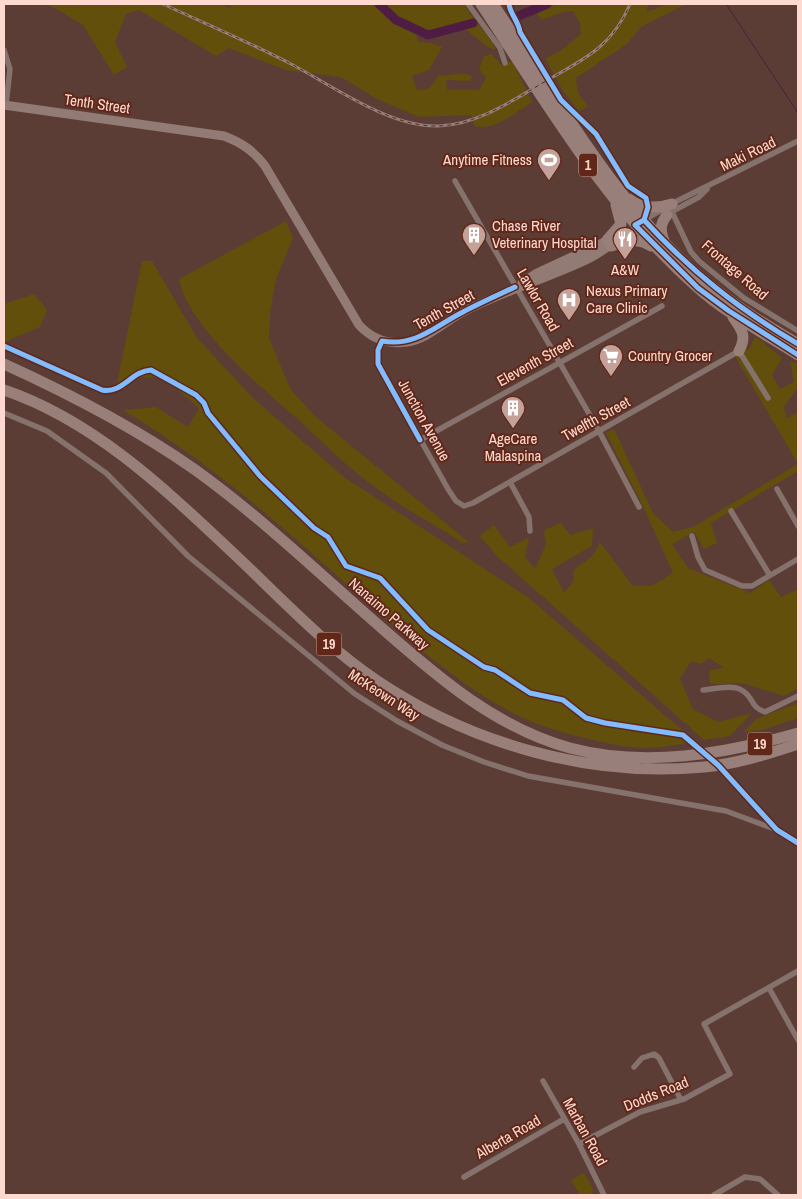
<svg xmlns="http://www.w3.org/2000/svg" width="802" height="1199" font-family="'Archivo Narrow',sans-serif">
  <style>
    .green { fill: #624f0b }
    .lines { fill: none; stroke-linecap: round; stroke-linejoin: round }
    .stream { stroke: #4f1d43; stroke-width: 1 }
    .river { stroke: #4f1d43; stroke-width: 9 }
    .street { stroke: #86726c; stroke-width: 5.5 }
    .secondary { stroke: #937b75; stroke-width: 9 }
    .highway { stroke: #987f79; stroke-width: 11 }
    .rail-casing { stroke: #937e7a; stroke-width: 3 }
    .rail { stroke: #61281a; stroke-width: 1; stroke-dasharray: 4; stroke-linecap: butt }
    .cycleway-casing { stroke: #61281a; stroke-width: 8 }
    .cycleway { stroke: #80bcff; stroke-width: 5 }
    .labels { text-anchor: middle; stroke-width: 4; stroke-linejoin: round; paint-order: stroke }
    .shield { fill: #61281a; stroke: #cfa499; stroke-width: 1 }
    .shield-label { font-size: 14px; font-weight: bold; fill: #fed9cf }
    .street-label { font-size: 15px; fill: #fed9cf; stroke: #61281a }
    .poi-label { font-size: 15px; fill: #fed9cf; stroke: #61281a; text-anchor: start }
  </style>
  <rect width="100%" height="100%" fill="#5c3d35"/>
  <!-- green -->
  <path class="green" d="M48 4H222L231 9 230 4H463L493 43 495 50C482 45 474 35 463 27L432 34H417L418 42 431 43 442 47 429 70 412 76 417 90 430 88 439 75C453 77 456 70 472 76L471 81 446 80 447 90H479L486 78 479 69 484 56 492 54 501 65 512 61 532 102C516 112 495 131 475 126L471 115 419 117 377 99 341 77 286 70 229 48 216 56 139 10 126 14 115 42 127 67 114 75 83 25Z
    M557 4H648L647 12 667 4H686L641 27 627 44 576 78 578 93 588 106 579 111 563 91 545 58 559 52 581 34 580 23 573 11 562 12 542 20 537 14Z
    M286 221 293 238 276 279 270 312 269 338 291 390 316 417 469 542 463 543C428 521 391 501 359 475 339 459 321 440 303 424 266 391 188 328 179 279Z
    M142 261H152L197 338 254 399 344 477 529 598 696 742C679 744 661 748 644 748 612 747 551 731 523 718 454 685 392 624 335 574 268 514 200 456 123 410L156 407 188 427 199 408 163 377 135 378 117 383Z
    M34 294 47 310 40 327 4 342V304Z
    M755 336 782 358 772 375 780 389 794 382 790 361 798 364V387L784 407 787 419 798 412V471L711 523 717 543 704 549 694 532 672 544 688 568 750 593 769 580 781 597 798 589V688L784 696 742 683 710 684 709 670 724 668 709 658 701 664 691 661 680 679 693 709 718 722 752 713 730 736 704 740 497 556 480 536 494 525 510 547 529 537 525 557 535 569 546 544 544 530 561 523 570 535 593 528 592 546 552 569 564 593 573 582 574 570 593 555 600 542 633 586H651L673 573 644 508 606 433 614 429 653 513 673 532 693 527 798 464 735 356 750 348Z
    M798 703V718L762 730 744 732 756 719Z
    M584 1173 593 1189 591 1195H580L571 1180Z"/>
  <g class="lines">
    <!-- stream -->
    <path class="stream" d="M726 4 798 113"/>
    <!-- river -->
    <path class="river" d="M379 4 396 20 428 35 473 23
      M516 17 547 4"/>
    <!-- street -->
    <path class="street" d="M468 4 500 48 505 63
      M4 50 10 69 6 105
      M455 181 599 431 639 507
      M671 204 798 141
      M671 212 699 197 707 189
      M672 212 691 252 699 261 744 298 798 331
      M644 220 663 209
      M382 341 378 350V364L448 489 456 501 464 506 473 503 739 351 768 398
      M4 413 47 431 106 473 188 556 355 694 397 721 442 745 484 762 528 776 726 811 777 830 798 843
      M420 440 662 306
      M510 482 529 517 530 531
      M777 489 798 526
      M731 511 769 574
      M692 536 698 557 705 570 742 586H752L798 559
      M703 690C714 689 734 684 743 691 754 698 750 707 765 712L798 696
      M769 988 798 1040
      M634 1067 642 1058 654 1054 659 1058 681 1100
      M543 1081 579 1144 604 1195
      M579 1144 640 1112 684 1099 730 1074 704 1024 798 971
      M464 1177 564 1119
      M714 1195 745 1177 760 1179 778 1195"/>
    <!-- secondary -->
    <path class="secondary" d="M4 105 224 136C242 143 254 151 265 166L359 325C372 339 387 345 407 342 428 339 445 321 463 312 503 291 546 279 586 260 605 251 620 236 639 230
      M522 283 537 273 613 238"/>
    <!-- highway -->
    <path class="highway" d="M481 4C546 102 607 208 697 287 727 314 764 333 798 355
      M493 4C558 99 615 205 704 280 733 305 766 325 798 344
      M629 199C642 209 656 209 672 204
      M607 240 621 224 616 205
      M664 241C660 230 660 224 667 215
      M611 246C624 241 638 237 651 246
      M733 317C742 330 747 336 739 351
      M4 364C70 394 134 427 194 469 261 517 322 576 384 630 440 679 497 728 570 748 645 768 725 754 798 733
      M4 390C93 420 165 489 231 551 278 595 323 644 376 680 471 744 590 778 704 767 736 764 768 754 798 744"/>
    <!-- rail casing -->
    <g class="rail-casing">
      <path id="rail" d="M163 4C206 24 251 43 293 65 334 87 391 128 439 126 479 124 513 100 546 81 584 59 612 47 630 4"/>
    </g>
    <!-- rail -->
    <use href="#rail" class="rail"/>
    <!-- cycleway casing -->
    <g class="cycleway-casing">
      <path id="cycleway" d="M509 4C510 14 519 22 520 32L561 100 596 134 628 186 646 198 648 207 644 220
        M644 220 635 225 698 288 729 311 798 355
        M644 220C692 272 737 308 798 344
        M4 346 102 390C123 394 131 371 151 370L196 395 204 403 208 413 260 476 314 528 328 537 346 566 380 578 428 630 484 667 495 670 530 693 563 700 586 718 605 723 683 735 718 765 777 830 798 843
        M420 440 378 364V350L382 341C416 347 435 326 463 312 480 303 498 295 515 287"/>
    </g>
    <!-- cycleway -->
    <use href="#cycleway" class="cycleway"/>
  </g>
  <!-- icons -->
  <defs>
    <g id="stadium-pin" transform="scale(1.25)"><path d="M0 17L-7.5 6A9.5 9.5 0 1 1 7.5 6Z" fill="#c5a299" stroke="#61281a"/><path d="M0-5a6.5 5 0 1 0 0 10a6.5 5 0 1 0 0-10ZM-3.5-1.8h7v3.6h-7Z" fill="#fff"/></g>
    <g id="building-pin" transform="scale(1.25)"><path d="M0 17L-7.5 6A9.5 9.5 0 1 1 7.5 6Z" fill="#c5a299" stroke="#61281a"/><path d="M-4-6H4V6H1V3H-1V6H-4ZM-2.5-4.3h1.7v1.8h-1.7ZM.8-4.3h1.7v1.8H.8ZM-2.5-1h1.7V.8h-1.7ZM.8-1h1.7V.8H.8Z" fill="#fff"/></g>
    <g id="restaurant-pin" transform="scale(1.25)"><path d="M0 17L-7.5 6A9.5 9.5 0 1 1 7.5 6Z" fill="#c5a299" stroke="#61281a"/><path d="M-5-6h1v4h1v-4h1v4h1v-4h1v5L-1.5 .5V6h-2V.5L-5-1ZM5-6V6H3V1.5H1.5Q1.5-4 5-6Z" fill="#fff"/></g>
    <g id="hospital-pin" transform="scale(1.25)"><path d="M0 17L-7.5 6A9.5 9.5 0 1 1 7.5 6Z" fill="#c5a299" stroke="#61281a"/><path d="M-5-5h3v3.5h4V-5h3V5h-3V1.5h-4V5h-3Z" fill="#fff"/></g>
    <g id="supermarket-pin" transform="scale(1.25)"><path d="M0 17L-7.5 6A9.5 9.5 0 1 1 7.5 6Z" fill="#c5a299" stroke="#61281a"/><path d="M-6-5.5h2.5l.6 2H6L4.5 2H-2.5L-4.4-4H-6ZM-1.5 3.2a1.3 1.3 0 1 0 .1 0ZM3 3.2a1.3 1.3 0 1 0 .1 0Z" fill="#fff"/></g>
  </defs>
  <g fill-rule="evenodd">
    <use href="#stadium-pin" x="549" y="160"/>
    <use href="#building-pin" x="474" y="235"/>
    <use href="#restaurant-pin" x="625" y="239"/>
    <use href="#hospital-pin" x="569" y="300"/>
    <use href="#supermarket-pin" x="611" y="356"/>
    <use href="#building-pin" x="513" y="408"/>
  </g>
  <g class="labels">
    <!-- shield labels -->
    <g class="shield">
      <rect x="579" y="153.5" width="18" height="23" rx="4"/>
      <rect x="316.5" y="632.5" width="25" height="23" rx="4"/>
      <rect x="747.5" y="732.5" width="25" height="23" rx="4"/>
    </g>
    <g class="shield-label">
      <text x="588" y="170">1</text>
      <text x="329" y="649">19</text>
      <text x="760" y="749">19</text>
    </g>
    <!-- street labels -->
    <g class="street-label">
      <text transform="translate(97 104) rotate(8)" y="5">Tenth Street</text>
      <text transform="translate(748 154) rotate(-26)" y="5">Maki Road</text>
      <text transform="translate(735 270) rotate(41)" y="5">Frontage Road</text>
      <text transform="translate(538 300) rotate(60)" y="5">Lawlor Road</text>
      <text transform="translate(444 310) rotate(-29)" y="5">Tenth Street</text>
      <text transform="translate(535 362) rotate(-29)" y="5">Eleventh Street</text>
      <text transform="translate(596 419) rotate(-29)" y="5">Twelfth Street</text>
      <text transform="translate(424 420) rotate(61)" y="5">Junction Avenue</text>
      <text transform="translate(389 614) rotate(41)" y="5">Nanaimo Parkway</text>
      <text transform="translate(384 695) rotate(33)" y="5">McKeown Way</text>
      <text transform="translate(656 1094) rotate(-22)" y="5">Dodds Road</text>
      <text transform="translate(585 1132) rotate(61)" y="5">Marban Road</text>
      <text transform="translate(508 1137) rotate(-30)" y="5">Alberta Road</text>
    </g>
    <!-- poi labels -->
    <g class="poi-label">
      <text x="532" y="165" text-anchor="end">Anytime Fitness</text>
      <text x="492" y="231">Chase River<tspan x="492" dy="17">Veterinary Hospital</tspan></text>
      <text x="625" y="275" text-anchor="middle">A&amp;W</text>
      <text x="586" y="296">Nexus Primary<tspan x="586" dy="17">Care Clinic</tspan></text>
      <text x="628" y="361">Country Grocer</text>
      <text x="513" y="444" text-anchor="middle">AgeCare<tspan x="513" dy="17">Malaspina</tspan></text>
    </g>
  </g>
  <!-- border -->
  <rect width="802" height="1199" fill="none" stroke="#fed9cf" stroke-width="10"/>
</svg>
